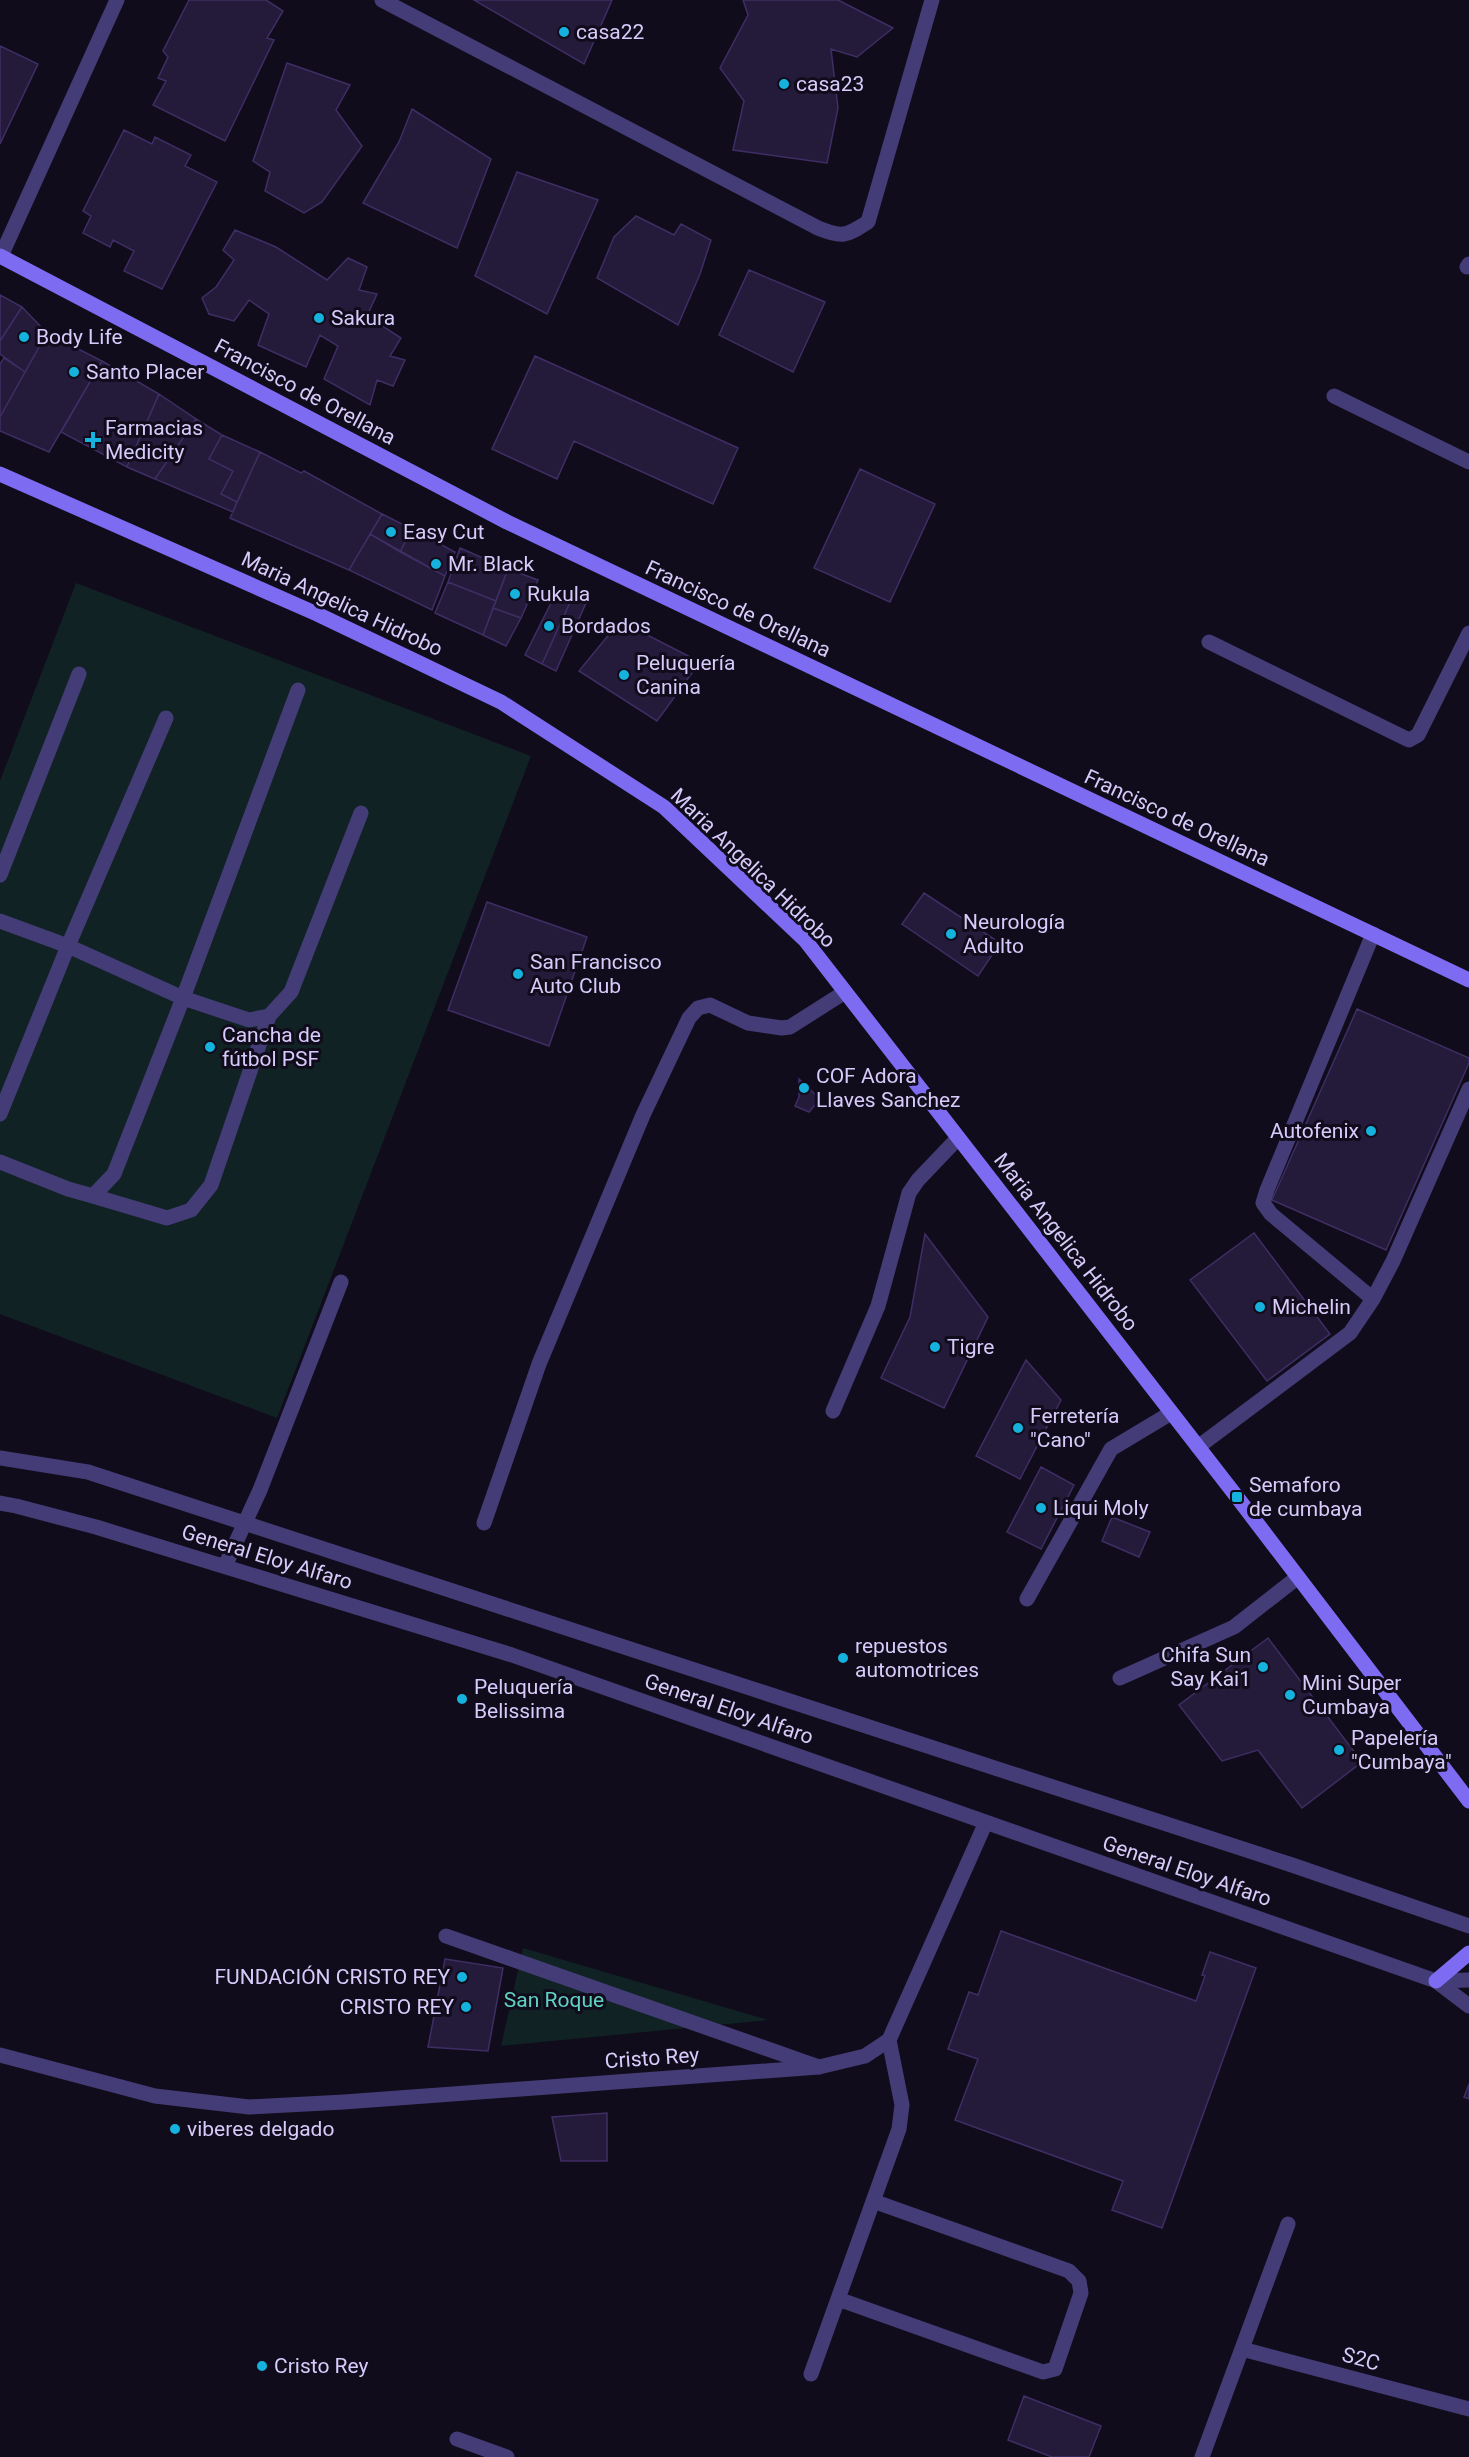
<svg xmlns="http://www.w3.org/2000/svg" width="1469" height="2457" font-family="Roboto,sans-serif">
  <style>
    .green { fill: #102224 }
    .building { fill: #241a3a; stroke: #3f2e64; stroke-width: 1.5 }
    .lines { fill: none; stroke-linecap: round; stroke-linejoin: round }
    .lane { stroke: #443c76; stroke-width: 15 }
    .street { stroke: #443c76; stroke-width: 15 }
    .secondary { stroke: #7d6bf2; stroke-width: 15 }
    .poi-dot { fill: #14b2dd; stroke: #110c1b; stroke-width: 2 }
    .labels { text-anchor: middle; stroke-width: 6; stroke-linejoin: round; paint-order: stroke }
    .poi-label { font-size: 21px; fill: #d6cbfa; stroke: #110c1b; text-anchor: start }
    .street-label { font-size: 21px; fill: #d6cbfa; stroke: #110c1b }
    .park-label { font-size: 21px; fill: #5fd2c3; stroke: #110c1b }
  </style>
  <rect width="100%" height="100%" fill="#110c1b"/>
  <!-- green -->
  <path class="green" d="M76 583 531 756 277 1418 0 1314V781Z
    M523 1948 768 2020 501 2046Z"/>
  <!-- building -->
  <path class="building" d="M189 0H266L283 11 267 38 274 40 225 141 153 105 166 81 158 78 168 57 163 51Z
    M474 0H612L584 64Z
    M743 0H838L893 28 857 57 831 49 838 108 827 163 733 150 744 101 720 68 748 15Z
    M0 46 38 64 0 144Z
    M287 63 350 85 336 110 362 146 322 202 304 213 265 191 270 172 253 161Z
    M412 109 491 159 457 248 363 203 399 142Z
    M124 130 152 144 155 137 191 155 185 166 217 182 162 289 124 271 134 251 113 240 110 247 83 233 91 216 83 211Z
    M517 172 598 200 547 314 475 276Z
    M636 216 674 235 681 224 711 240 700 274 678 325 597 278 614 237Z
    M235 230 276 247 327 280 348 258 367 267 359 290 377 294 367 316 401 338 390 356 405 360 393 386 377 380 370 405 324 379 338 346 320 335 306 367 258 345 269 314 249 300 234 321 209 314 202 298 216 287 234 260 223 250Z
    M749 270 825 302 793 372 719 335Z
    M0 295 22 307 0 341Z
    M22 307 47 333 25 372 0 354V341Z
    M47 333 102 361 49 452 0 431V417Z
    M535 356 738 448 713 504 574 441 557 479 492 449Z
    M4 358 25 372 0 417V364Z
    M102 361 159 394 127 467 61 432Z
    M159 394 196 419 155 479 127 467Z
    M196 419 222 435 209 459 233 471 221 494 237 502 233 512 155 479Z
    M222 435 260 452 237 502 221 494 233 471 209 459Z
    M260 452 301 473 304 471 382 514 349 570 230 518Z
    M860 469 935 504 890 602 814 568Z
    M382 514 412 529 400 552 370 534Z
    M412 529 455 552 445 576 400 552Z
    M370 534 445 576 432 610 349 570Z
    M460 548 508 569 496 601 448 582Z
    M508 569 538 580 521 618 493 608Z
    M448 582 496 601 483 635 435 613Z
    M557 591 572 598 542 664 525 655Z
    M572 598 586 603 556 671 542 664Z
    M493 608 521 618 506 646 483 635Z
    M620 621 700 662 657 721 579 671Z
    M924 893 1000 943 978 976 902 924Z
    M487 902 587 937 549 1046 448 1010Z
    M1357 1009 1469 1058V1063L1386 1250 1272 1200Z
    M799 1079 820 1099 809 1112 795 1106 799 1097Z
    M1254 1233 1330 1334 1267 1381 1190 1280Z
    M925 1234 988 1317 944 1408 881 1378 910 1317Z
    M1026 1360 1061 1400 1020 1479 976 1456Z
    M1041 1467 1074 1485 1041 1549 1007 1532Z
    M1112 1517 1150 1532 1139 1557 1102 1541Z
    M1268 1638 1362 1762 1302 1808 1258 1750 1222 1761 1179 1705Z
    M1001 1931 1196 2001 1205 1976 1202 1975 1210 1952 1256 1968 1162 2228 1112 2210 1123 2181 955 2120 978 2059 948 2049 969 1992 978 1995Z
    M445 1959 503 1968 488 2051 428 2047Z
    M1469 2084V2099L1464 2097Z
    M607 2113V2161H561L552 2117Z
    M1024 2396 1101 2426 1089 2457H1052L1008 2440Z"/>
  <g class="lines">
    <!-- lane -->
    <path class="lane" d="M0 875 79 674
      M0 921 68 946 183 998 249 1020 269 1016 291 992 361 813
      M1373 934 1267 1190 1263 1203 1271 1214 1373 1299
      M0 1114 68 946 166 718
      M0 1162 68 1189 93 1196 114 1174 183 998 298 690
      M93 1196 167 1218 191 1210 211 1185 269 1016
      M833 1411 878 1306 909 1193 918 1180 958 1138
      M1198 1447 1350 1333 1373 1299 1393 1261 1469 1089
      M1027 1599 1111 1449 1171 1413
      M1120 1678 1234 1627 1298 1577
      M446 1936 819 2067
      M838 2299 1043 2372 1055 2369 1081 2293 1079 2281 1069 2271 873 2201
      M811 2374 899 2129 902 2105 889 2040"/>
    <!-- street -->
    <path class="street" d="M382 0 818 228C842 238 846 236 868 222L932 0
      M1 256 117 0
      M1467 267 1469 264
      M1334 396 1469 462
      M1209 642 1409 740 1418 735 1469 633
      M0 1458 88 1472 1292 1865 1469 1926
      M0 1503 16 1506 96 1527 512 1655 1436 1981 1469 2006
      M484 1523 539 1364 643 1115 689 1018 698 1008 710 1005 748 1023 782 1028 790 1027 845 992
      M225 1566 260 1490 341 1282
      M1436 1981 1469 1980
      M0 2055 155 2096 249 2107 344 2102 819 2067 865 2056 889 2040 986 1822
      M1242 2349 1469 2409
      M457 2439 507 2457
      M1202 2457 1288 2224"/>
    <!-- secondary -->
    <path class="secondary" d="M0 256 507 522 1469 980
      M0 474 317 614 501 702 664 807 805 940 1237 1497 1469 1801
      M1436 1981 1469 1953"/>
  </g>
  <!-- markers -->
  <g class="poi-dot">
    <circle cx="564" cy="32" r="6"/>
    <circle cx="784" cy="84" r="6"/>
    <circle cx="319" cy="318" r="6"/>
    <circle cx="24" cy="337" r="6"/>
    <circle cx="74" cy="372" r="6"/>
    <path d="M90 431h6v6h6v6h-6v6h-6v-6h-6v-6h6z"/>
    <circle cx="391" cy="532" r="6"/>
    <circle cx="436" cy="564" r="6"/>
    <circle cx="515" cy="594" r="6"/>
    <circle cx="549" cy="626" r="6"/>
    <circle cx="624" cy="675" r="6"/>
    <circle cx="951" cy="934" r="6"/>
    <circle cx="518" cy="974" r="6"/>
    <circle cx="210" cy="1047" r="6"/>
    <circle cx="804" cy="1088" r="6"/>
    <circle cx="1371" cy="1131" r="6"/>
    <circle cx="1260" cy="1307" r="6"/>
    <circle cx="935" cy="1347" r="6"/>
    <circle cx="1018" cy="1428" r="6"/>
    <rect x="1231" y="1491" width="12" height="12" rx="3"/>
    <circle cx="1041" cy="1508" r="6"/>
    <circle cx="843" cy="1658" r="6"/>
    <circle cx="1263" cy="1667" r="6"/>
    <circle cx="1290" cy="1695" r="6"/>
    <circle cx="462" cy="1699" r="6"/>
    <circle cx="1339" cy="1750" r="6"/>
    <circle cx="462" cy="1977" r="6"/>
    <circle cx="466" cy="2007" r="6"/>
    <circle cx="175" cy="2129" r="6"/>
    <circle cx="262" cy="2366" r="6"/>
  </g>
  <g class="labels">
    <!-- poi labels -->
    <g class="poi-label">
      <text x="576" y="39">casa22</text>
      <text x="796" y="91">casa23</text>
      <text x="331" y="325">Sakura</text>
      <text x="36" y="344">Body Life</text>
      <text x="86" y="379">Santo Placer</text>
      <text x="105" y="435">Farmacias<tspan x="105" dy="24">Medicity</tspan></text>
      <text x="403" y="539">Easy Cut</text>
      <text x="448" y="571">Mr. Black</text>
      <text x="527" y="601">Rukula</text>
      <text x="561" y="633">Bordados</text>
      <text x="636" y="670">Peluquería<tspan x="636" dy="24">Canina</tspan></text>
      <text x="963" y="929">Neurología<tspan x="963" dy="24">Adulto</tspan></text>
      <text x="530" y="969">San Francisco<tspan x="530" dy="24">Auto Club</tspan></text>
      <text x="222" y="1042">Cancha de<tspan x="222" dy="24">fútbol PSF</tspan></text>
      <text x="816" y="1083">COF Adora<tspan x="816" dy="24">Llaves Sanchez</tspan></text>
      <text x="1359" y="1138" text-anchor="end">Autofenix</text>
      <text x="1272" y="1314">Michelin</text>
      <text x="947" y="1354">Tigre</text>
      <text x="1030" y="1423">Ferretería<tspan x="1030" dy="24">"Cano"</tspan></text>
      <text x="1249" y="1492">Semaforo<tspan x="1249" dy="24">de cumbaya</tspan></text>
      <text x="1053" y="1515">Liqui Moly</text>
      <text x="855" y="1653">repuestos<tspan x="855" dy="24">automotrices</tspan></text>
      <text x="1251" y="1662" text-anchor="end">Chifa Sun<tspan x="1251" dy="24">Say Kai1</tspan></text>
      <text x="1302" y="1690">Mini Super<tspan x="1302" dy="24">Cumbaya</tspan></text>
      <text x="474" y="1694">Peluquería<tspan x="474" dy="24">Belissima</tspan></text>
      <text x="1351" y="1745">Papelería<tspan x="1351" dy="24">"Cumbaya"</tspan></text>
      <text x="450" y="1984" text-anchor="end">FUNDACIÓN CRISTO REY</text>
      <text x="454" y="2014" text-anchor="end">CRISTO REY</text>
      <text x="187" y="2136">viberes delgado</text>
      <text x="274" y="2373">Cristo Rey</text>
    </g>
    <!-- street labels -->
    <g class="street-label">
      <text transform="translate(305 392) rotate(28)" y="7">Francisco de Orellana</text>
      <text transform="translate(342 604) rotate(25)" y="7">Maria Angelica Hidrobo</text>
      <text transform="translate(738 609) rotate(25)" y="7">Francisco de Orellana</text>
      <text transform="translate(1177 818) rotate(25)" y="7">Francisco de Orellana</text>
      <text transform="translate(753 868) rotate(44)" y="7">Maria Angelica Hidrobo</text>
      <text transform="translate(1066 1242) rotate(52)" y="7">Maria Angelica Hidrobo</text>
      <text transform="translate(267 1557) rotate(17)" y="7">General Eloy Alfaro</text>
      <text transform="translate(729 1709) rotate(19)" y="7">General Eloy Alfaro</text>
      <text transform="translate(1187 1871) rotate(19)" y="7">General Eloy Alfaro</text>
      <text transform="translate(652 2058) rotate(-4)" y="7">Cristo Rey</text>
      <text transform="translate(1361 2359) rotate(15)" y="7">S2C</text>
    </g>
    <!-- park labels -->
    <g class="park-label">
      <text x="554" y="2007">San Roque</text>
    </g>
  </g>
</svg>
